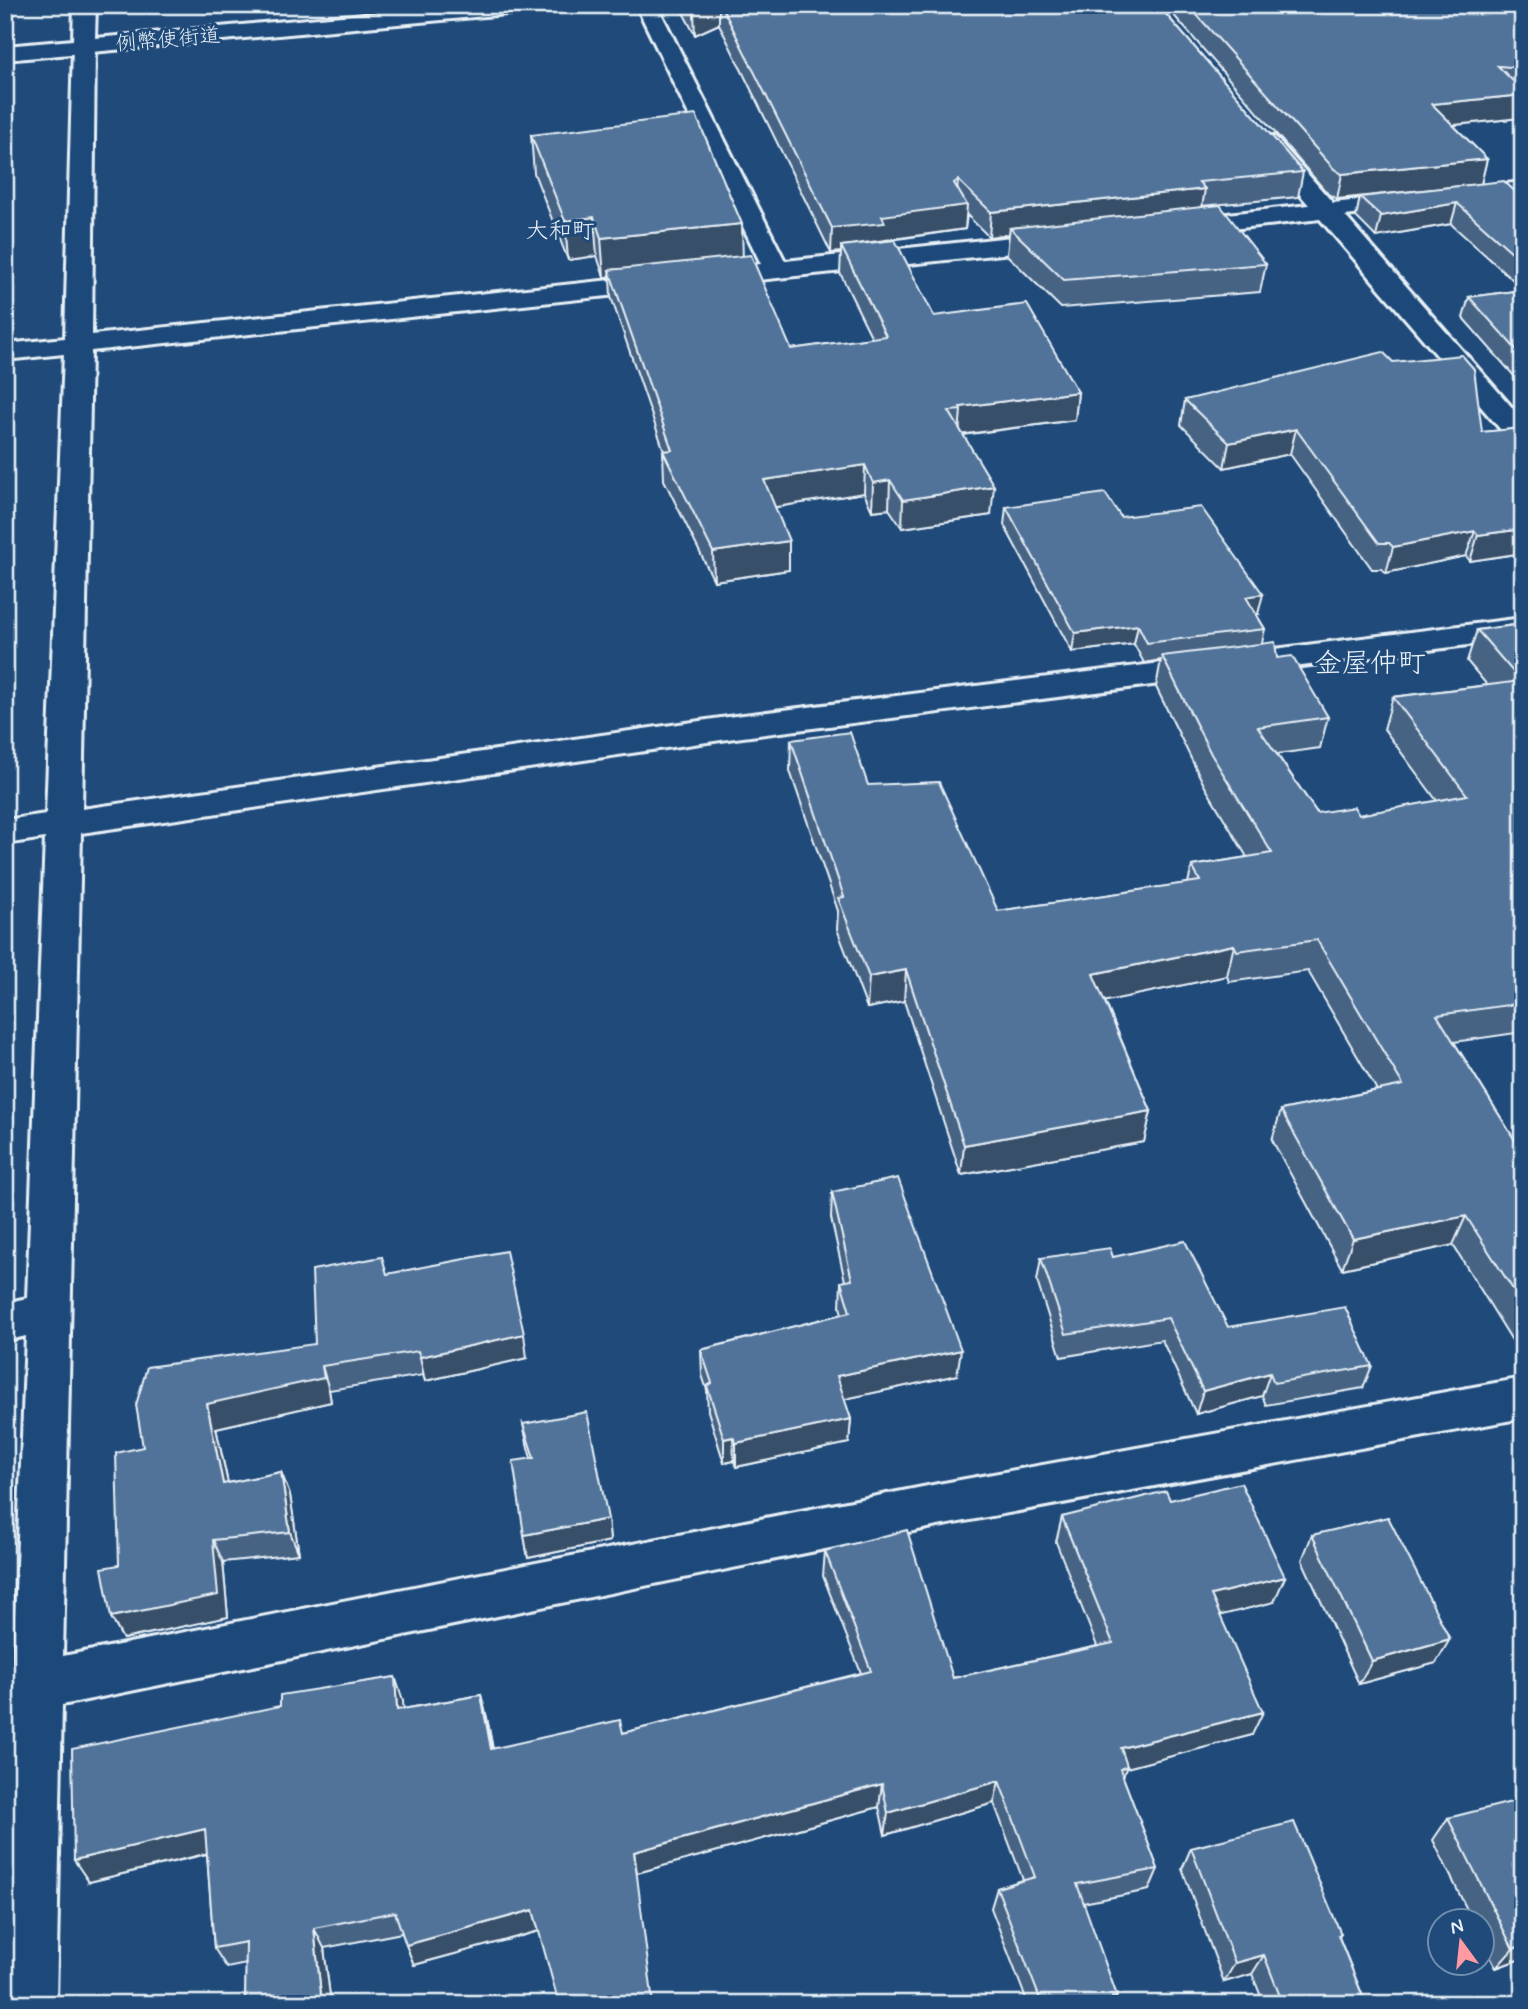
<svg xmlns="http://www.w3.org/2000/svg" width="1528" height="2009" font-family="Mynerve,'Klee One',sans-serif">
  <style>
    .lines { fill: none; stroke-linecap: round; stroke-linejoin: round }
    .minor-casing { stroke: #e8f1f8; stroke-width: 6 }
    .major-casing { stroke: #e8f1f8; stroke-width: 6 }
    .minor { fill: #1f4a7a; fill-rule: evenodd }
    .major { fill: #1f4a7a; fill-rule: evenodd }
    .wall { fill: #466384; stroke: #e8f1f8; stroke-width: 2 }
    .shaded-wall { fill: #39506b; stroke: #e8f1f8; stroke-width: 2 }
    .building { fill: #517399; stroke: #e8f1f8; stroke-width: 2 }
    .labels { text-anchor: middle; stroke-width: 6; stroke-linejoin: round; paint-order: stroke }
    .far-street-label { font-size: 21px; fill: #e8f1f8; stroke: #1f4a7a }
    .far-quarter-label { font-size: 23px; fill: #e8f1f8; stroke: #1f4a7a }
    .quarter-label { font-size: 28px; fill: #e8f1f8; stroke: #1f4a7a }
  </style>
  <rect width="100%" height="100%" fill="#1f4a7a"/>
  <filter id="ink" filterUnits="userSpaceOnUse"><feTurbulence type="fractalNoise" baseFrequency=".0143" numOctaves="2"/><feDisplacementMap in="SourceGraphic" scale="14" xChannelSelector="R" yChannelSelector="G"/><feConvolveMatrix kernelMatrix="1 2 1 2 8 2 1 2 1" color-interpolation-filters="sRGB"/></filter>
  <g filter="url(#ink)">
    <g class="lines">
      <!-- minor casing -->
      <g class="minor-casing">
        <path id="minor" d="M636 5H657L785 261 1058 232 1067 235 1071 240 1067 245 1058 248 91 351 82 809 735 716 1523 618V638L735 738 81 833 63 1656 938 1484 1523 1378V1418L938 1526 62 1705 56 2004H5V1871L11 1715 5 1716V1667L13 1666 26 1336 5 1341V1303L27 1298 45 838 5 844V820L46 814 64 354 5 360V344L65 338 73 46 76 41H92L95 46 92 335 761 264Z
          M1267 135 1275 137 1333 203 1523 182V196L1345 216 1523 420V447L1513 444 1320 219 1180 235 1171 232 1167 227 1171 222 1180 219 1309 205 1255 142 1259 137Z"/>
      </g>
      <!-- major casing -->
      <g class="major-casing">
        <path id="major" d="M74 5H96L95 38 466 5H550L547 9 540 11 5 60V46L73 40Z"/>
      </g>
      <!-- minor -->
      <use href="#minor" class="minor"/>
      <!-- major -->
      <use href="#major" class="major"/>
    </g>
    <!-- wall -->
    <path class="wall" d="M679 5H1158L1303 172 1298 197 1202 206V207L1266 264 1260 292 1061 308 1007 255 1009 234 989 237 967 215 965 229 884 241 934 316 1078 392 1075 420 963 435 991 515 902 528 889 509 872 511 864 493 775 507 789 570 714 581 664 480 663 451H664L611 297 610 277H604L597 256 568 260 534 173 531 135 743 256 791 349 872 338 840 273 841 252 831 253 719 24 695 35Z
      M1165 5H1523V109L1520 118 1453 125 1487 159 1481 183 1523 199V289L1451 224 1376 237 1356 217 1360 197 1390 193 1337 199 1328 194Z
      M1523 290V376L1515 377 1463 318 1469 297Z
      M1393 362 1482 432 1523 428V553L1470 561 1466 556 1386 573 1382 569H1372L1290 454 1224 468 1181 425 1185 400Z
      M1006 507 1121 517 1258 614H1256L1265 629 1262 643 1277 658 1328 717 1320 748 1277 754 1317 813 1359 815 1437 801 1384 729 1393 697 1487 685 1467 661 1477 630 1523 624V1032L1454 1042 1516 1142 1523 1141V1358L1453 1245 1342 1269 1272 1140 1281 1110 1377 1090 1308 971 1229 982 1227 976 1105 1001 1151 1111 1144 1142 961 1175 904 1001 867 1008 837 929 838 911 790 771 791 740 868 785 998 911 1188 883 1192 866 1247 857 1204 785 1156 687 1161 660 1144 663 1134 644 1072 652 1004 525Z
      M832 1192 957 1375 844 1399 851 1419 849 1443 736 1467 734 1461 724 1463 708 1411 707 1390 702 1375 701 1350 842 1314 840 1307 841 1282 845 1281 831 1218Z
      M1113 1257 1228 1327 1372 1366 1363 1388 1266 1405 1262 1396 1196 1414 1162 1340 1061 1357 1037 1281 1041 1258Z
      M387 1274 527 1358 425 1381 423 1375 329 1390 331 1402 216 1428 228 1483 281 1472 290 1495 299 1554 223 1562 228 1617 123 1639 111 1617 119 1565 143 1447 315 1344Z
      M523 1424 608 1519 610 1541 528 1558 524 1535 531 1458 528 1448Z
      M1523 1499V1530L1514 1513Z
      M1170 1500 1274 1602 1220 1615 1252 1735 1126 1768 1123 1777 1158 1869 1149 1890 1083 1903 1117 1996 1114 2002 1115 2004H1028L991 1908 997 1888 1023 1880 994 1803 885 1835 879 1807 637 1873 539 1931 414 1965 402 1933 324 1948 331 2004H245L246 1964 227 1968 214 1948 207 1854 89 1882 280 1706 395 1677 403 1701V1709L481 1695 487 1718 493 1749 623 1733 861 1673 823 1576 825 1551 953 1678 1097 1646 1056 1542 1062 1517Z
      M1312 1535 1436 1663 1359 1684 1302 1560Z
      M1448 1818 1523 1958 1496 1968 1482 1941V1922H1473L1433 1840Z
      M1191 1848 1341 1934 1339 1937 1366 2004H1264L1252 1974 1224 1982 1182 1869Z"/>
    <!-- shaded-wall -->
    <path class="shaded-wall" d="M709 5H719V24L695 35 694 12Z
      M1523 95V109L1520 118 1426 128 1432 104Z
      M1487 159 1481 184 1337 199 1342 174Z
      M958 180 956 205H967L965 229 841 246V252L831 253 832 228 882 216 954 183Z
      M1205 189 1201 214 1010 228 1009 234 989 237 991 212Z
      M1457 203 1451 224 1376 237 1381 216Z
      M594 217 597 256 568 260 565 221Z
      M742 224 743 262 609 270 610 277H604L601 238Z
      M1523 355V376L1515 377 1522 356Z
      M1078 392 1075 420 959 435 961 410 960 407Z
      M1296 429 1290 454 1224 468 1229 443Z
      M865 465 864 493 764 509V480Z
      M890 480 889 509 872 511 873 483Z
      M994 486 991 515 902 528 903 500Z
      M1523 529V553L1470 561 1478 535Z
      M1475 531 1466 556 1386 573 1393 547Z
      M789 541V570L714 581 713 552Z
      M1263 594 1258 614 1242 616 1246 597Z
      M1138 625 1134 644 1072 652 1075 633Z
      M1234 945 1227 976 1088 1005 1093 974Z
      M906 970 904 1001 867 1008 869 977Z
      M1151 1111 1144 1142 961 1175 964 1145Z
      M1466 1216 1453 1245 1342 1269 1353 1239Z
      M524 1334 527 1358 425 1381 420 1357Z
      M961 1350 957 1375 836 1401 837 1376Z
      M322 1366 329 1390 331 1402 216 1428 233 1507 223 1484 207 1404Z
      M1270 1373 1262 1396 1196 1414 1203 1391Z
      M851 1419 849 1443 736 1467V1443Z
      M733 1437 734 1461 724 1463V1439Z
      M281 1472 290 1495 299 1554 290 1532Z
      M608 1519 610 1541 528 1558 524 1535Z
      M213 1540 223 1562 228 1617 123 1639 111 1617Z
      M1285 1577 1274 1602 1202 1620 1211 1595Z
      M1450 1639 1436 1663 1359 1684 1372 1661Z
      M395 1677 403 1701 405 1734 397 1710Z
      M481 1695 487 1718 497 1772 491 1749Z
      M1263 1712 1252 1735 1126 1768 1119 1788 1121 1748Z
      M999 1781 994 1803 885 1835 888 1813Z
      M882 1784 879 1807 637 1873 634 1852Z
      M205 1829 217 1851 89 1882 74 1860Z
      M533 1910 539 1931 414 1965 406 1945Z
      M314 1928 324 1948 331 2004H322Z
      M1523 1945V1958L1496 1968 1513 1949Z
      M1264 1955 1252 1974 1224 1982 1235 1963Z"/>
    <!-- building -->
    <path class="building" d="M691 5H709L694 12Z
      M721 5H1158L1303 172 1199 182 1205 189 991 212 958 180 954 183 967 205 882 216 885 223 832 228Z
      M1188 5H1523V68L1498 66 1523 91V95L1432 104 1487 159 1342 174 1334 169Z
      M696 115 742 224 601 238 594 217 565 221 531 135Z
      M1504 181 1523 199V262L1457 203 1381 216 1360 197Z
      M1220 205 1266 264 1064 280 1010 228Z
      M895 240 934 316 1027 304 1078 392 960 407 961 410 949 411 994 486 903 500 890 480 873 483 865 465 764 480 789 541 713 552 663 451 672 450 609 270 751 255 791 349 886 336 841 246Z
      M1523 290V355L1522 356 1469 297Z
      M1383 352 1393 362 1462 355 1474 369 1482 432 1523 428V529L1478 535 1475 531 1393 547 1389 543H1379L1296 429 1229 443 1185 400Z
      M1105 493 1121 517 1201 507 1263 594 1246 597 1265 629 1147 643 1138 625 1075 633 1006 507Z
      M1523 624V1003L1437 1015 1516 1142 1523 1141V1305L1466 1216 1353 1239 1281 1110 1403 1085 1317 940 1237 951 1234 945 1093 974 1151 1111 964 1145 906 970 869 977 838 898 844 897 791 740 850 732 868 785 939 782 998 911 1200 881 1192 866 1272 853 1211 754 1162 656 1275 642 1277 658 1292 656 1328 717 1258 727 1317 813 1354 807 1359 815 1467 795 1393 697 1521 681 1477 630Z
      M898 1178 961 1350 837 1376 851 1419 736 1443 733 1437 724 1439 707 1386 712 1383 701 1350 850 1312 841 1282 852 1280 832 1192Z
      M1185 1241 1228 1327 1345 1307 1372 1366 1274 1383 1270 1373 1203 1391 1168 1318 1066 1334 1041 1258 1110 1248 1113 1257Z
      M506 1251 524 1334 420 1357 418 1351 322 1366 324 1378 207 1404 223 1484 281 1472 290 1532 213 1540 218 1595 111 1617 102 1568 119 1565 116 1453 143 1447 136 1405 147 1367 315 1344 312 1270 382 1257 387 1274Z
      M587 1412 608 1519 524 1535 513 1461 534 1458 523 1424Z
      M1241 1483 1285 1577 1211 1595 1263 1712 1121 1748 1127 1766 1120 1769 1158 1869 1077 1884 1117 1996 1112 1997 1115 2004H1042L997 1888 1035 1877 999 1781 888 1813 882 1784 634 1852 653 2004H559L533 1910 406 1945 395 1912 314 1928 322 2004H245L246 1942 214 1948 205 1829 74 1860 72 1749 280 1706V1695L395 1677 397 1710 481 1695 491 1749 620 1720 623 1733 871 1671 825 1551 907 1530 953 1678 1113 1643 1062 1517 1166 1491 1170 1500Z
      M1388 1517 1450 1639 1372 1661 1312 1535Z
      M1523 1799V1945L1513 1949 1448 1818Z
      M1294 1822 1341 1934 1338 1935 1366 2004H1283L1264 1955 1235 1963 1191 1848Z"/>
  </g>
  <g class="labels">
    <!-- far-street labels -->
    <g class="far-street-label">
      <text transform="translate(168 39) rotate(-5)" y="7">例幣使街道</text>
    </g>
    <!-- far-quarter labels -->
    <g class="far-quarter-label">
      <text x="560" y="238">大和町</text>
    </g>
    <!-- quarter labels -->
    <g class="quarter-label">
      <text x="1370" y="672">金屋仲町</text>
    </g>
  </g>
  <!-- margin -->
  <rect width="1528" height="2009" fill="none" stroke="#1f4a7a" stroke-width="28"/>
  <rect x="14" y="14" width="1500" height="1981" fill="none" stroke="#e8f1f8" stroke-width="2.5" filter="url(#ink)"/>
  <!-- north arrow -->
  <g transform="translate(1461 1942) rotate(345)"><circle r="33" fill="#1f4a7a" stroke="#6f8dac" stroke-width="2"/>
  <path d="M0-5L12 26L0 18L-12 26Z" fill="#ff9aa2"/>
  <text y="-10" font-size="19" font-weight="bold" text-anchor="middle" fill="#e8f1f8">N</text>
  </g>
</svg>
